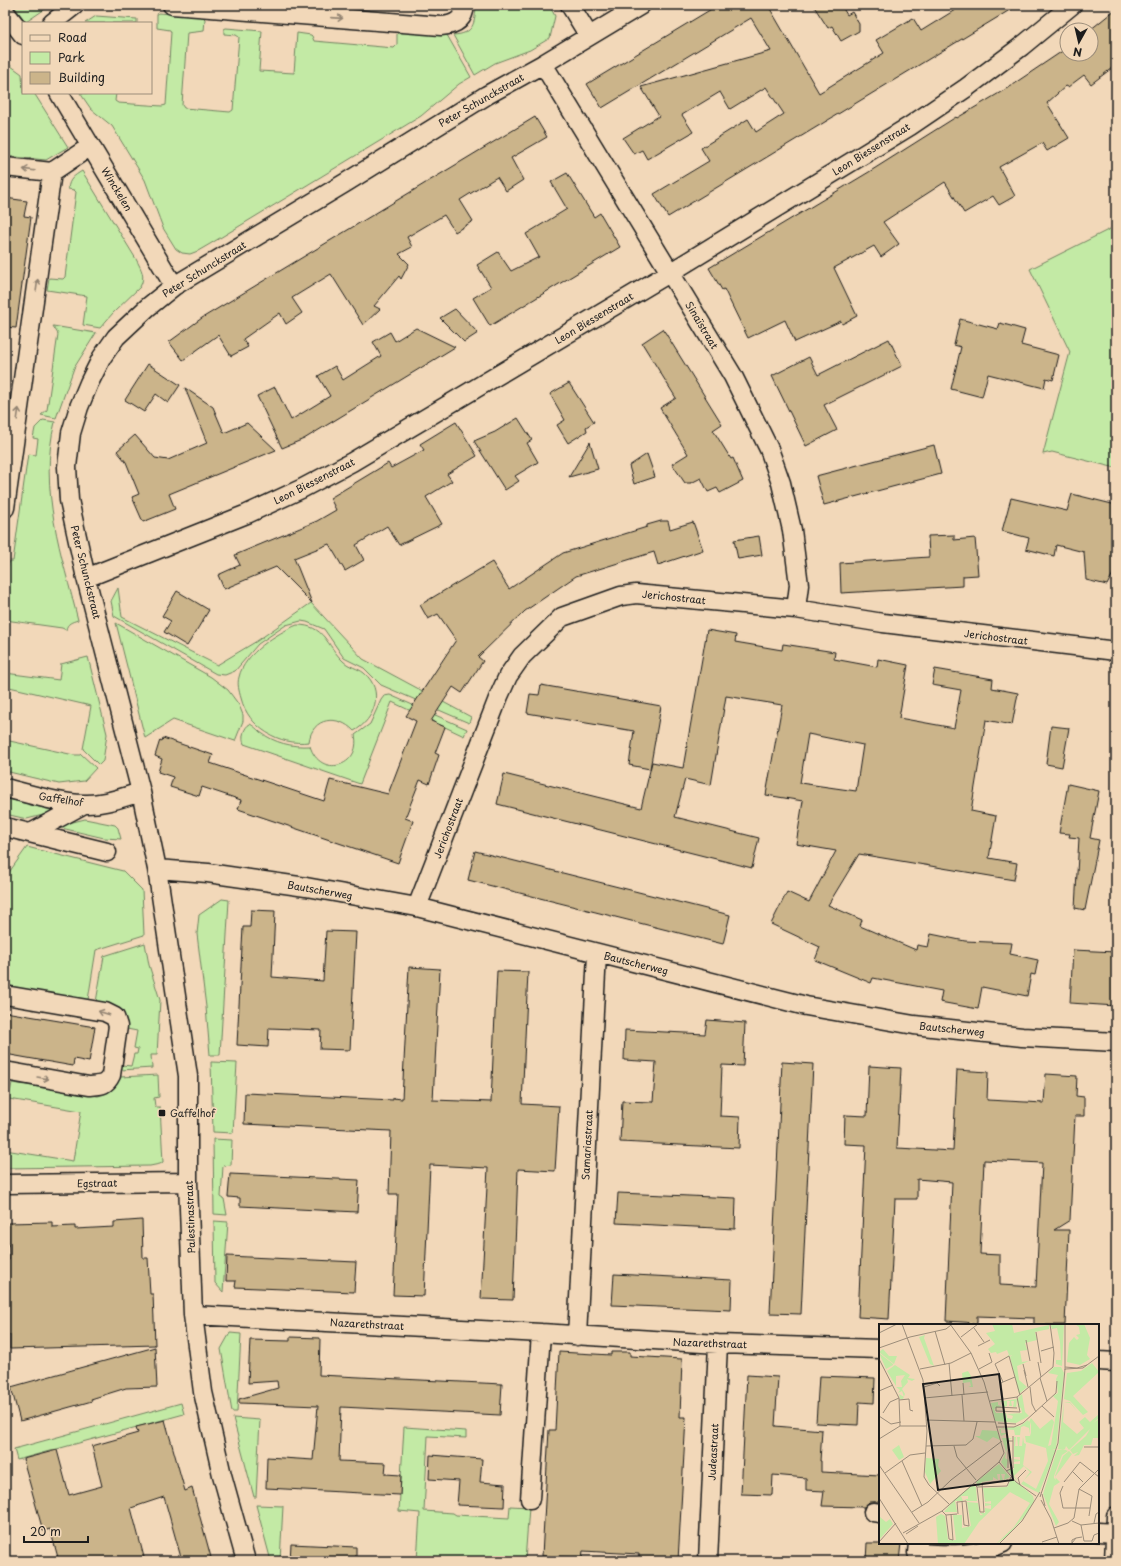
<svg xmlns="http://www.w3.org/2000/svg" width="1121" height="1566" font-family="'Playpen Sans',sans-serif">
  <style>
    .green { fill: #c3eaa5; stroke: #708360 }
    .building { fill: #cbb48a; stroke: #1c1c1c; fill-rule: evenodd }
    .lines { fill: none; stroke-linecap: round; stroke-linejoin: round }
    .street-casing { stroke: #1c1c1c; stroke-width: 21 }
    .street { stroke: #f2d8b9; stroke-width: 18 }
    .oneway { stroke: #928372 }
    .poi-dot { fill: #1c1c1c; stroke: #f2d8b9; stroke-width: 1.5 }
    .labels { text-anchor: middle; stroke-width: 3.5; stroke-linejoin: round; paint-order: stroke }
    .street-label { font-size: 10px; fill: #1c1c1c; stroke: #f2d8b9 }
    .poi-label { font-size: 10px; fill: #1c1c1c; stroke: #f2d8b9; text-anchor: start }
    .inset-road { fill: none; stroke: #9c8d7a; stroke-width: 1 }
    .view { fill: #1c1c1c; fill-opacity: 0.15; stroke: #1c1c1c; stroke-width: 2 }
    .inset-edge { fill: none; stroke: #1c1c1c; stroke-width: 2 }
  </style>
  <rect width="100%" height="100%" fill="#f2d8b9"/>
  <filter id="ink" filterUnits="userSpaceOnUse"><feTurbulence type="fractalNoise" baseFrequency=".025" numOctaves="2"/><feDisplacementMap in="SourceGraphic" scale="8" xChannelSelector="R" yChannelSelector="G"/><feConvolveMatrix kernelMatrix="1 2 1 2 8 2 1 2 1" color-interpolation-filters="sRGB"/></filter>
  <g filter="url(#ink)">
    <!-- green -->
    <path class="green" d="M13 5H51L26 22Z
      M476 5H549L555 16 550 38 530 50 495 63 475 75 453 35C474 34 475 23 476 5Z
      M158 13 202 16 205 19 204 31 187 33 182 105 184 108 230 112 233 110 239 37 236 35 224 34V29L226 28 262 31 259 71 294 73 297 33 311 35 312 36 314 41 394 48 397 45V34L400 32 447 35 471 77 459 84 421 116 210 244 198 251 190 254 182 253 176 249 163 228 145 180 112 126 91 109 80 93H116L115 101 118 103 162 106 166 105 171 32 170 30 157 28V15Z
      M96 16 137 19V23H85Z
      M7 63 22 74 23 93H34L68 147 46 160 5 156V66Z
      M82 171 136 259C141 269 146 276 140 287L113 313 100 328 83 325 87 296 47 290 49 278 63 279 65 277 76 192 74 190 68 189C69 179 74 176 82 171Z
      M1116 226V468L1052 452 1043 454 1070 352 1030 269Z
      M53 326 96 333 74 368 56 418 41 415 47 410 58 334Z
      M43 420 55 422C38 488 62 556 78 620 72 622 67 623 66 630L62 628 5 620V572L10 561H13L28 454 36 455 38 439 33 438 35 428Z
      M118 588 122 617 217 665 257 641 311 603 363 659 471 717 469 723 381 685 364 668 344 658 324 629 307 622 301 621 286 625 258 644 235 671 225 675 216 674 114 616 111 601Z
      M116 623 211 677 228 690 239 705 243 715V721L235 741 173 720 145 738Z
      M297 625C325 625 326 645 343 661 349 667 358 668 364 673 385 690 375 720 354 731 338 714 312 717 309 742 279 746 248 727 241 698 239 691 237 684 239 677 244 654 277 633 297 625Z
      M88 657 107 734 103 761 99 765 83 749 91 706 5 686V673L59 680 61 664Z
      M390 695 467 729 464 736 392 702 360 784 244 744C241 737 244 727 250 724 254 726 257 729 260 732 275 743 291 747 310 746 320 779 362 767 355 735L370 724 381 700 384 696Z
      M5 740 74 755H80L81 754 96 768 84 781 59 784 5 771Z
      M5 798 51 810 52 811 51 813 27 819 5 814Z
      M85 819 115 825 118 828 121 839 104 838 57 827V826Z
      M27 847 123 871 142 890 144 935 96 950 88 1000 5 986V878Z
      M222 899 229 900 220 1055H210L206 1007 197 934 199 915Z
      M145 943 149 965 160 1000 157 1055H151L152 1068 121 1070 122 1065 131 1066 134 1054H137L138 1049 134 1048 137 1031 127 1029C129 1010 112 1005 96 1002L104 956Z
      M211 1062 237 1063 233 1133 213 1132Z
      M158 1075 159 1097 154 1098 155 1107H160L163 1162 160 1164 150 1166 5 1168V1150L73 1161 81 1111 9 1099V1097L12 1083 98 1096C109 1094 116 1088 120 1077Z
      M213 1139 232 1140 231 1165 223 1166 221 1197 224 1199 227 1215 214 1214Z
      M214 1221 228 1222 223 1292 215 1283Z
      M230 1333 241 1334 237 1412H232L221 1349Z
      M181 1403 184 1414 17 1460 14 1449Z
      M233 1418 260 1420 256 1497H254Z
      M404 1427 466 1431V1438L428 1436 424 1511 453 1513 456 1515 509 1518 510 1506 529 1507 525 1561H417L420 1513 399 1511Z
      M256 1505 283 1506 280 1561H271Z"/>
    <!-- building -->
    <path class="building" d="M718 5H772L769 7 819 93 884 53 876 40 913 18 921 31 963 5H1018L668 217 654 194 709 161 701 148 748 119 756 132 784 114 766 87 730 109 720 92 682 115 693 132 647 159 642 150 634 154 623 138 659 116 641 87 771 51 751 18 602 108 587 84Z
      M813 5H841L847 15 852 12 859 24V31L841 41 832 26 828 28Z
      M1116 9V65L1091 84 1084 75 1068 87 1066 86 1047 103 1069 138 1047 151 1042 143 999 167 1015 196 999 205 993 196 964 213 945 182 883 222 899 244 881 257 874 246 834 268 857 316 842 324 841 321 795 342 785 320 748 338 724 289 722 290 709 268 869 172 956 117 957 118 1006 89 1067 48V54H1091V30H1090Z
      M535 117 547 137 511 158 523 180 506 191 497 177 460 200 473 221 455 232 444 215 407 237 412 247 399 254 409 264 401 279 399 276 374 306 380 309 363 325 331 274 292 298 302 313 286 324 280 313 243 339 248 347 231 356 218 335 183 360 169 342 202 318Z
      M567 173 594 217 600 213 620 247 490 326 473 298 491 287 477 265 498 252 511 271 539 257 526 234 567 209 551 182Z
      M5 198 27 201 24 216 31 217 16 328 5 327Z
      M455 309 478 333 464 342 440 318Z
      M960 319 998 329 1000 323 1025 330 1021 345 1059 355 1053 380 1046 378 1044 388 988 374 982 397 951 389 961 347 954 345Z
      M416 328 455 347 304 439 282 448 257 396 275 387 291 420 330 396 318 376 335 366 343 380 381 356 373 342 390 332 395 341Z
      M663 329 722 424 713 430 731 459 733 458 743 481 720 493 717 488 708 492 701 478 691 483H685L672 464 688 454 660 408 676 398 642 343Z
      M889 339 902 366 824 405 837 430 806 446 772 376 809 357 818 375Z
      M148 364 180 385 168 403 156 394 144 412 125 400Z
      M569 383 594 422 586 427 587 431 568 443 557 425 565 420 550 394Z
      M185 388 213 407 224 433 247 423 276 450 169 494 175 509 143 522 132 497 139 494 126 462 117 451 135 435 155 458 168 460 207 443Z
      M518 418 532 440 527 443 538 462 515 476 519 481 505 490 474 441 495 432Z
      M456 422 477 456 447 474 452 481 426 497 442 524 399 545 387 526 356 545 364 560 345 571 329 544 294 558 312 603 276 567 224 589 218 575 240 565 235 555 317 521 336 510 330 498 388 463 391 468 424 450 420 444Z
      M590 442 598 469 569 477Z
      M934 445 941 474 824 505 816 476Z
      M647 454 655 477 634 484 629 466Z
      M1072 494 1116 505V568L1107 585 1086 580 1084 552 1056 545 1054 556 1026 549 1029 538 1002 531 1011 498 1067 511Z
      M661 521H668L670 529 693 522 703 550 658 565 654 552 576 576 525 611 478 657 483 661 462 693 453 687 431 721 445 727 435 753 439 755 429 784 420 780 405 818 413 821 398 863 238 809 241 800 202 787 199 796 170 787 173 777 158 772 162 759 155 756 160 740 162 741 163 738 213 755 210 763 324 801 330 780 388 794 416 721 406 716 456 640 438 614 428 619 420 605 492 562 509 589 563 553 647 527V525Z
      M954 535V540L975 538 978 575 963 576V586L841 593 840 563 929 557 928 536Z
      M759 536 762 555 738 559 734 540Z
      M177 591 209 610 187 646 164 632 171 621 162 616Z
      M707 630 736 635 735 642 782 650 783 644 835 652 834 659 877 667 878 659 908 665 899 718 954 728 961 690 932 685 935 669 993 679 992 688 1018 693 1012 725 986 720 971 811 996 816 989 858 1017 863 1014 880 859 854 828 905 862 920 860 926 916 950 917 945 928 947 931 934 965 941 1012 943 1010 954 1038 960 1035 975 1031 974 1027 996 982 987 978 1009 940 1002 942 991 873 978 871 983 815 960 820 947 771 924 787 892 809 902 836 851 796 844 803 801 766 795 782 705 726 696 711 785 685 779 675 817 759 838 752 868 497 804 504 774 641 808 652 762 683 768ZM808 734 863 745 856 791 800 783Z
      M541 685 661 706 650 769 629 765 634 731 527 713 530 694 539 695Z
      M1051 726 1069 728 1062 767 1046 764Z
      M1068 784 1099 791 1090 838 1099 840 1085 910 1075 908 1079 838 1069 837 1070 834 1059 833Z
      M475 851 730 915 723 944 468 880Z
      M251 910 275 911 272 977 323 981 326 931 356 932 350 1050 320 1049 321 1030 269 1028 268 1047 237 1045 243 927H250Z
      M1073 950 1116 952V1006L1070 1003Z
      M409 967 440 969 433 1100 461 1101 491 1102 497 971 528 972 522 1104 559 1106 555 1171 518 1169 513 1300 481 1299 488 1168 430 1165 424 1296 393 1295 398 1194H389L391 1131 244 1124 245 1093 393 1100V1098L402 1099Z
      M5 1012 95 1027 89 1062 74 1059 73 1066 5 1054Z
      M707 1020 745 1023 743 1066 722 1065 720 1116 740 1117 739 1148 620 1142 622 1101 653 1102 656 1062 624 1060 625 1030 705 1034Z
      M782 1062 813 1064 801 1314 770 1313Z
      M869 1066 901 1068 897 1148 953 1151 957 1070 988 1072 987 1100 1044 1103 1046 1074 1077 1076 1076 1096 1084 1097V1116H1075L1070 1220 1054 1230H1069L1065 1325H1034V1318L977 1316V1323L946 1321 952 1182 917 1179V1199H895L889 1319 858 1317 866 1145 844 1144 845 1115 867 1116ZM984 1160 1042 1163 1036 1287 1000 1285V1255L980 1254Z
      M230 1174 359 1180 357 1212 240 1206V1198L228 1197Z
      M618 1193 736 1198 735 1229 616 1223Z
      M142 1220 143 1258H148L150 1294H153L155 1345 10 1349V1335H5V1298L7 1297 6 1260H9L8 1223 52 1222V1227L75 1226V1229L114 1227V1222Z
      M227 1256 356 1262 354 1292 235 1287 236 1281H226Z
      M614 1274 732 1280 731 1310 612 1305Z
      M290 1337 320 1338 319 1375 502 1384 500 1415 341 1407 339 1461 386 1463 385 1474 401 1475 400 1495 266 1488 267 1457 313 1460 318 1406 239 1403V1399L278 1388 277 1381 248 1383 250 1340 290 1341Z
      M155 1347 157 1387 126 1388 91 1399 92 1401 20 1421 11 1387Z
      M559 1352 611 1355V1352H630V1356L682 1359 680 1417H686L678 1561 639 1560V1554L583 1551 582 1558 542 1556 549 1430H555Z
      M747 1375 778 1377 775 1426 822 1430 820 1461H821V1472L880 1475V1502H869L864 1507 822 1506 824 1491 806 1490V1478L773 1475 772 1495 741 1494Z
      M819 1376 875 1378 874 1403 859 1402 858 1425 816 1423Z
      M165 1420 185 1491 192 1488 212 1561H182L164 1497 131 1508 145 1561H59L50 1529 43 1531 23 1459 57 1450 69 1495 102 1486 92 1446 138 1433 136 1427Z
      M430 1455 482 1459 480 1482 505 1484 504 1507 457 1505 459 1481 429 1479Z
      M867 1543H901L899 1561H866Z
      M291 1544 356 1547V1561H290Z"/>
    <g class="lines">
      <!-- street casing -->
      <g class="street-casing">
        <path id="street" d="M172 5 441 26C455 25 464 20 465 5
          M570 5 589 36
          M5 12 23 35
          M52 23 75 5
          M543 64 733 376 769 449 781 483 792 530 799 585 796 609
          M59 93 174 286
          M5 167 52 172 91 146
          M5 508 52 172
          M86 578 247 514 301 489 352 462 671 272 910 126 966 88 1022 46 1072 5
          M5 788C30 794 57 803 84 804 103 805 123 797 141 792
          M5 827 107 852
          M31 833 84 804
          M157 869 208 873 306 887 417 907 806 1006 914 1025 1022 1037 1116 1042
          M417 907 499 696 508 676 522 656 562 617 621 596 636 594 796 609 883 623 1116 651
          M5 995 105 1012 115 1017 118 1026 111 1075C106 1086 100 1085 89 1086L5 1071
          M5 1184 188 1182
          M193 1315 541 1333 718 1344 880 1349
          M577 1336 597 954
          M1098 1361 1116 1362
          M530 1499 541 1333
          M873 1512 880 1513
          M1098 1532 1115 1533
          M918 1543 917 1553C947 1555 975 1557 1003 1543
          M246 1561 222 1475 203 1392 193 1315 188 1182V1076L157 869 141 792 86 578 69 500 67 467 71 433 79 407 89 383 102 357 116 337 148 307 174 286 345 183 487 95 543 64 641 5
          M708 1561 718 1344
          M1114 1561 1116 1516"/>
      </g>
      <!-- street -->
      <use href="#street" class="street"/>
    </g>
    <!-- one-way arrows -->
    <defs><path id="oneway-shaft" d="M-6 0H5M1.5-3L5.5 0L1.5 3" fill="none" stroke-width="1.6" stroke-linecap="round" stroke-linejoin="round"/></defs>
    <g class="oneway">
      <use href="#oneway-shaft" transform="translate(337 18) rotate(4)"/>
      <use href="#oneway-shaft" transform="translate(29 170) rotate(-173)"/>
      <use href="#oneway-shaft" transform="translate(37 285) rotate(-82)"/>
      <use href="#oneway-shaft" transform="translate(18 414) rotate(-82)"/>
      <use href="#oneway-shaft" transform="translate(104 1013) rotate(-162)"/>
      <use href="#oneway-shaft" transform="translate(43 1078) rotate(10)"/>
    </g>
  </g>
  <!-- markers -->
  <rect class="poi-dot" x="158" y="1109" width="8" height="8" rx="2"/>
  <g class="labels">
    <!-- street labels -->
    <g class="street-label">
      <text transform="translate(481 100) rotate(-30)" y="4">Peter Schunckstraat</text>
      <text transform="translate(871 149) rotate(-32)" y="4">Leon Biessenstraat</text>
      <text transform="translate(117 189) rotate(59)" y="4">Winckelen</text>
      <text transform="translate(204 269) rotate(-32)" y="4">Peter Schunckstraat</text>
      <text transform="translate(594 318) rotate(-31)" y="4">Leon Biessenstraat</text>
      <text transform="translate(702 325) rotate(59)" y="4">Sinaïstraat</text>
      <text transform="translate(314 481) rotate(-27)" y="4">Leon Biessenstraat</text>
      <text transform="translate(86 572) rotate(76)" y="4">Peter Schunckstraat</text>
      <text transform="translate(674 597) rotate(6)" y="4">Jerichostraat</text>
      <text transform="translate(996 637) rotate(7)" y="4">Jerichostraat</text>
      <text transform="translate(61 799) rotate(9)" y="4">Gaffelhof</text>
      <text transform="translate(448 828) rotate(-69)" y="4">Jerichostraat</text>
      <text transform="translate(320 890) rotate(10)" y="4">Bautscherweg</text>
      <text transform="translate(636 963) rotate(14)" y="4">Bautscherweg</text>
      <text transform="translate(952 1029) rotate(6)" y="4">Bautscherweg</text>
      <text transform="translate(587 1145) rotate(-87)" y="4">Samariastraat</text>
      <text transform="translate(97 1183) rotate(-1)" y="4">Egstraat</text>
      <text transform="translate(190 1217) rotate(-92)" y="4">Palestinastraat</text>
      <text transform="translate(367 1324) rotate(3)" y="4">Nazarethstraat</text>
      <text transform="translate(710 1343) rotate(2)" y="4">Nazarethstraat</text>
      <text transform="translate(713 1452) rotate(-87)" y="4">Judeastraat</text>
    </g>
    <!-- poi labels -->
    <g class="poi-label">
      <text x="170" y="1117">Gaffelhof</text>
    </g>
  </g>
  <!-- overview -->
  <g transform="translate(879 1324)">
    <rect width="220" height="220" fill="#f2d8b9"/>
    <path d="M113 0H133L135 9 170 1V5L156 8 158 16 146 19 148 26 141 27 143 38 150 37 138 42 140 56 148 63 140 70 131 33 133 31 126 34 130 31 128 26 118 30 117 28 112 29 109 25 116 20 107 9 116 7ZM171 0H185L183 42 177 40V36H182L181 18 178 4 173 5ZM196 0H205L211 14 208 31 211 35 201 41 188 38 190 19 195 13 198 16 200 14 197 11 201 10 200 3ZM46 11 45 14 55 42 51 40 40 13ZM4 25 10 32H18L15 40 0 28ZM0 29 14 40V41L7 45ZM213 39 220 48 194 72 209 88 204 91 191 77 185 75 188 49 202 47ZM16 41 31 51 29 54 36 55 33 57 28 55 29 58 23 65 26 70 24 75H21L20 70 25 73 23 67 19 69 21 66 17 63H23L22 57 26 51 17 52V62L8 47ZM175 43H182L185 49 177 125H173L177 126 160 169 142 160 151 148 145 142 135 152 140 159 128 146 135 145V140H141V137L135 138V135L141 136V133H135V113H137L136 122H139L138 113H141L140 122H143L144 113 145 119 147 120 144 141 153 148 144 157 157 165 169 137 167 124 147 118 146 112H151L152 109V101L151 98V110L150 104 145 102 142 103 141 111H136L135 106 122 105V109H129L122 112 120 105 141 102 149 96 150 98 152 94 161 105 173 95 175 98 169 122 172 121 179 77 174 72 179 69 177 55 179 51 169 49ZM89 47 92 52 94 63H89L92 62 91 58 84 59 83 49ZM143 70 146 88 150 92 137 99 116 97 112 79 138 75 137 83H134L135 77H132L133 82H130L131 77H128V82L125 83V78H119V81L123 82 115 85 117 89H127V92L128 89V94L133 95 134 92 128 90 143 89 142 84 139 83V74ZM185 78 184 98 198 110 205 104 200 98 206 93 211 98 220 90V94L214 99 220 95V114H214L212 121H205L200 131 195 132 199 128 194 130 191 126 207 112 211 105 190 126 187 122 186 125H179L185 78H191L198 87 191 79ZM103 106 118 107 121 116 114 113 108 118 96 112H101ZM123 114H133L130 116 126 134 129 136 127 145 122 138 127 128ZM20 121 25 133 20 136 13 126ZM184 125 189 127 183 131 175 152V154L177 156 176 152 184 132 190 127 193 130 176 153 181 158 175 162 170 180 180 198 177 202 164 170 178 126ZM47 134 60 135 59 142 62 147 51 160 46 148ZM120 140 131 153 125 156 126 150H122L124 156H121V150H118L119 156 114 153V156L103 158 99 163 97 158ZM133 154 154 172 155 177 147 191 127 213 117 220 135 203 151 179 131 168 100 198 85 220H59L57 193 62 190 66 192 69 216H77L74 191H83V204L92 202 88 178 99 179 101 191H104L101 189H106V184L112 185V181L106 182V179L112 180V177L106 178 104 164 128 163ZM93 161 97 163 98 177H88L86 175H89V172H82L84 177H76L78 188H65L75 176ZM1 193 7 198 11 195 14 200 0 216Z" fill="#c3eaa5"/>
    <path class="inset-road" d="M23 0 44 56 48 107 45 153 50 161 70 180M95 4 105 18M56 7 66 41M157 8 162 39M0 9 18 0M82 13 99 0M147 16 151 37M99 22 111 16M0 24 31 13 67 5 72 1M162 27 175 23M0 35 20 74 21 102M159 38 162 53M70 39 73 72M144 40 147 52M186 43 198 44 208 41M41 45 72 39 92 29M100 45 113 38 110 29M186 45 204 44 220 32M145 46 149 63M186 46V0M161 54 168 77M124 58 136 53M84 59 85 71M45 63 58 59 61 62M151 63 153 80 157 88M0 67 14 61M83 71 85 97M138 73 141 88 117 87V83L138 84M45 74 109 68M124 75 122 59 124 58 116 40 130 32 141 71M20 76 30 75 31 86 34 87M111 77 138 73 174 43 175 29 171 0M163 82 175 93M4 89 11 78 20 74M0 92 12 100 22 98M47 96 116 98M119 99 137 100M117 103H135L144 99 177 69 178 57M0 115 21 102H48M47 122 87 121 94 115 98 98M75 122 78 133 97 156M205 123H220M23 137 43 182M120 138 137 158 157 172M0 141 40 199M129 144V117H134M127 147 134 144V112M193 147 204 158M6 149 31 131 46 129M185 158 201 138 220 153M94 159 98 163 128 162 132 153M141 161 139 154 147 146M184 162 181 169 184 184H211M98 163 101 188H105L103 159 129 156M200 165 213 172 210 192M163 170 166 182M161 173 179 119 186 45M0 174 29 220M162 176 172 195 180 220M63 187 67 191 78 190M33 188 49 178 72 156 123 117M79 190 78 178H79L87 177 90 202 85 201 83 177M67 191 70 215 74 216 72 190M193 197 202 201 220 199M215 199 217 190 220 188M202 201 205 217H213L215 211 220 209M175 204 189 199 195 194 200 165 220 145M24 209 63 187 120 138 125 129 105 58 92 29 71 0M27 210 39 202M197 214 193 219V216L197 214 203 213M0 218 17 199M163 218 178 213M120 220 143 197 161 168"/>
    <path class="view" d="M120 50 134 156 59 166 44 60Z"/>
    <rect width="220" height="220" class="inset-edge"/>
  </g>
  <!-- margin -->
  <rect width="1121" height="1566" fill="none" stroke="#f2d8b9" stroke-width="20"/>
  <rect x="10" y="10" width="1101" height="1546" fill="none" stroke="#1c1c1c" stroke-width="1.5" filter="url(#ink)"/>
  <!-- legend -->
  <rect x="22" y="22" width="130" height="72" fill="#f2d8b9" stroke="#9c8d7a"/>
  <rect x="30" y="35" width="20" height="6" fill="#f2d8b9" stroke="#9c8d7a"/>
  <text x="58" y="42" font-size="12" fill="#1c1c1c">Road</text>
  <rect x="30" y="52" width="20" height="12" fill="#c3eaa5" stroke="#9c8d7a"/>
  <text x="58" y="62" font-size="12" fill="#1c1c1c">Park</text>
  <rect x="30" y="72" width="20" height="12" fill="#cbb48a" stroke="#9c8d7a"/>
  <text x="58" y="82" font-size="12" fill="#1c1c1c">Building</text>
  <!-- north arrow -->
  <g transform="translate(1079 42) rotate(188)"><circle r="19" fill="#f2d8b9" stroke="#9c8d7a"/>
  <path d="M0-3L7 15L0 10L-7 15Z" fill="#1c1c1c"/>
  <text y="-6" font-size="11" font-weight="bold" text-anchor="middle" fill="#1c1c1c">N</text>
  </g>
  <!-- scale -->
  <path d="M24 1536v6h64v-6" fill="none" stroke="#1c1c1c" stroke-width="2"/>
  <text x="30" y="1536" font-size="12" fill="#1c1c1c" stroke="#f2d8b9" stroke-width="3" paint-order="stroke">20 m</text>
</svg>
